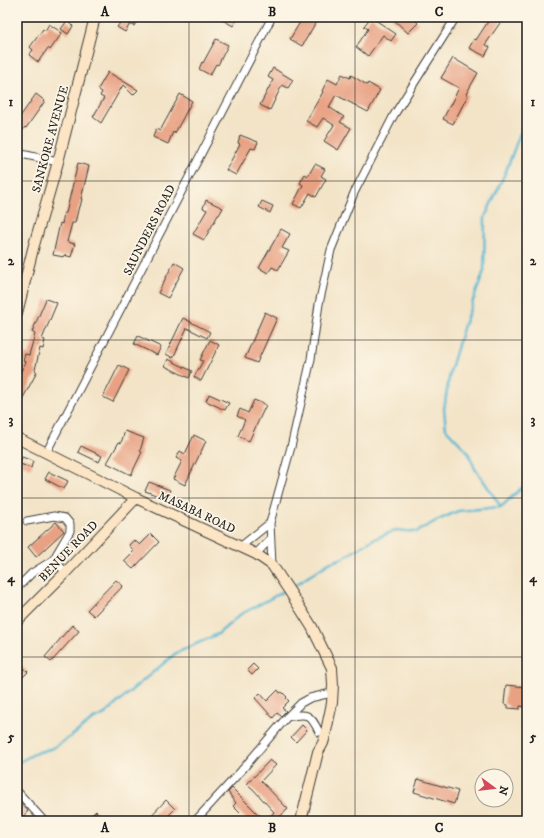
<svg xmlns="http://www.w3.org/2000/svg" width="544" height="838" font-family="'IM FELL DW Pica',serif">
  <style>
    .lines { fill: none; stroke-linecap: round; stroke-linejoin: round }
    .stream { stroke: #53b6d1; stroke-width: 2.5 }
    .building { fill: #e8a183 }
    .street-casing { stroke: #3c3a36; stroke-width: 9 }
    .secondary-casing { stroke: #3c3a36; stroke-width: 12 }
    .street { stroke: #fff; stroke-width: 7 }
    .secondary { stroke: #fce5c4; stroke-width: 10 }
    .grid { fill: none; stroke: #1c1c1c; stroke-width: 1; stroke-opacity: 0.55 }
    .labels { text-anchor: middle; stroke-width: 3.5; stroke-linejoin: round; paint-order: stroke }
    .street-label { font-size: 12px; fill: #1c1c1c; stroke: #fcf5e5 }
    .neatline { fill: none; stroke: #1c1c1c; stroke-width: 1.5 }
    .grid-label { font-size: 13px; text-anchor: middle; font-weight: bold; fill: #1c1c1c }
  </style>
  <rect width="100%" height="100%" fill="#fcf5e5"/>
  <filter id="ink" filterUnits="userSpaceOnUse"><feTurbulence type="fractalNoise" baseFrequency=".025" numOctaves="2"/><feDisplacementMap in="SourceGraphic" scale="8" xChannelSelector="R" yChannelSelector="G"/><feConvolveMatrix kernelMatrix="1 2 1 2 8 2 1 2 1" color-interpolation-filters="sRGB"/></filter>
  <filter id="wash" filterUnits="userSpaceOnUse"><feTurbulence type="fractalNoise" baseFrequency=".012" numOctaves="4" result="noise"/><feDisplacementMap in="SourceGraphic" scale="16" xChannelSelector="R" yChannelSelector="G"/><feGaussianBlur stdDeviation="0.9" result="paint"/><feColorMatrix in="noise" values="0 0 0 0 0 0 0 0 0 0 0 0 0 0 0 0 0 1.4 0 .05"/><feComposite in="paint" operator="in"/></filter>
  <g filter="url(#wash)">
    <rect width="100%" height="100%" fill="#f3e4c8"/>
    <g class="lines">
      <!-- stream -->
      <path class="stream" d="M501 507 481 477 475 469 468 452 446 429 444 409 450 372 464 325 484 271 485 217 506 171 527 115
        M291 588 329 563 343 558 372 540 396 530 416 532 434 522 458 511 501 507 527 483
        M17 760 19 762 36 753 53 748 73 735 92 720 105 714 133 689 176 653 218 634 241 614 255 607 286 590"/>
    </g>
    <g id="blocks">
      <!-- building -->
      <path class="building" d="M120 17H140L134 26 130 24 125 32 117 27 123 19Z
        M218 17H230L236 21 233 26Z
        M303 17H319L302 46 290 39Z
        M371 17 396 34 391 41 383 35 368 56 356 47 368 29 364 26Z
        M391 17H412L418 23 408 33Z
        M491 17H504L485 45 490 47 485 56 469 48 474 39 476 40Z
        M67 21 73 26 68 34 61 29Z
        M49 24 62 33 50 50 48 48 38 62 29 55 33 50 30 47 43 29 45 31Z
        M216 39 228 45 218 65 216 64 210 75 199 69 202 62 203 63Z
        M453 58 478 73 466 94 468 95 453 124 443 119 459 88 441 78Z
        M273 68 293 80 288 88 282 85 270 110 260 105 273 80 268 77Z
        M108 72 138 90 133 95 123 85 101 123 93 117 104 98 100 96 102 92 98 89Z
        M342 74 350 78 351 75 367 85 368 83 380 90 368 112 336 95 329 107 344 117 340 122 351 128 338 150 324 141 334 125 323 118 317 127 306 121 323 92 322 91 328 79 337 84Z
        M36 94 45 101 26 128 25 127 17 138V121Z
        M180 94 192 101 175 133 173 132 168 144 153 137 156 129 160 131Z
        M240 135 258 142 255 149 251 148 236 175 226 170 240 144 238 143Z
        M78 163 89 166 81 199H82L80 207 79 206 75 223H72L67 242 75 244 71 257 64 255V257L53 255 60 223 62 224 64 213H66Z
        M315 164 325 169 321 176 326 179 316 197 310 193 301 208 293 204 303 185 300 183 305 174 308 176Z
        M206 200 223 208 219 215H218L204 240 193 234 207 210 203 208Z
        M262 201 273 206 270 213 259 207Z
        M281 229 290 234 282 248 289 251 278 270 272 267 268 273 259 268Z
        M174 262 184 268 168 298 158 293Z
        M46 299 57 303 42 339 45 340 43 349 40 348 35 370 37 372 17 409V385L19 380 17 379V378L26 362 23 361 25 354 29 355 35 334 32 332Z
        M265 312 277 318 257 363 245 358Z
        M183 318 210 332 207 338 187 328 173 358 166 354Z
        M138 336 161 347 157 355 134 344Z
        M210 340 219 345 201 381 194 377 203 361 200 360Z
        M168 359 192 371 189 378 165 366Z
        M119 365 129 370 113 402 103 397Z
        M209 394 229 403 225 410 206 401Z
        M254 400 266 405 249 441 238 436 245 420 237 416 240 409 248 413Z
        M125 431 144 438 140 451 142 452 131 475 107 463 119 442 121 443Z
        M194 435 206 441 185 485 173 479 182 461 176 458 180 451 185 454Z
        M81 446 102 456 99 462 78 452Z
        M22 457 33 461 31 468 20 464Z
        M49 472 68 481 64 489 45 479Z
        M149 482 170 490 167 499 145 491Z
        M56 522 64 531 36 557 28 547Z
        M151 534 159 542 133 569 124 561 134 551 129 545 134 540 140 545Z
        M116 580 123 586 94 616 87 610Z
        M72 625 79 631 51 662 45 657Z
        M17 661 28 672 21 679 17 675Z
        M253 664 258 669 252 675 247 670Z
        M506 685 527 687 526 707 520 706V709L508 708V705L504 704Z
        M278 690 280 693 282 692 287 697 286 698 289 701 282 708 286 711 281 716 277 713 273 718 255 698 260 693 267 701Z
        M302 725 307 730 296 742 291 737Z
        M270 760 276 765 261 781 288 809 275 821H267L274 812 253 789 247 784Z
        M418 779 458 791 454 804 414 792Z
        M232 788 265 821H248L233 806 236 803 228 792Z
        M17 798 28 811 19 821H17Z
        M166 800 175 809 163 821H146Z
        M96 811 105 821H85Z"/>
    </g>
  </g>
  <g filter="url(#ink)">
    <use href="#blocks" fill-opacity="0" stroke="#3c3a36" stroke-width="1"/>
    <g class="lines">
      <!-- street casing -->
      <g class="street-casing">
        <path id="street" d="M17 153 58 162
          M46 453 272 17
          M27 521 54 516 65 518 70 524V531L53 560
          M240 547 270 523
          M256 554 270 539
          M272 565 270 523 291 447 311 359 319 304 331 250 354 193 394 115 456 17
          M17 588 32 573 53 560 66 572
          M287 717C307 713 310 713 319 732
          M17 791 44 821
          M195 821 241 771 287 717 301 703 310 698 327 694"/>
      </g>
      <!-- secondary casing -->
      <g class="secondary-casing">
        <path id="secondary" d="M17 313 34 245 58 162 95 17
          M17 438 136 498 256 554 272 565 290 592 312 627 332 668 333 685 332 703 325 736 323 743 318 752 301 821
          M17 621 66 572 136 498"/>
      </g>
      <!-- street -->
      <use href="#street" class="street"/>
      <!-- secondary -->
      <use href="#secondary" class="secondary"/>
    </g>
  </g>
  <!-- grid -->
  <path class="grid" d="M189 17V821M355 17V821M17 181H527M17 340H527M17 498H527M17 657H527"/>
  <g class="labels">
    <!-- street labels -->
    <g class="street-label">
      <text transform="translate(50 139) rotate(-75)" y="4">SANKORE AVENUE</text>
      <text transform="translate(149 230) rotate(-63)" y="4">SAUNDERS ROAD</text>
      <text transform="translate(197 512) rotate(25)" y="4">MASABA ROAD</text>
      <text transform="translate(68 551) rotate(-46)" y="4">BENUE ROAD</text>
    </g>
  </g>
  <!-- margin -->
  <rect width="544" height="838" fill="none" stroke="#fcf5e5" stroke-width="44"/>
  <!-- north arrow -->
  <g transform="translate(494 788) rotate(105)"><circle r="19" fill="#fcf5e5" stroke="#a29e95"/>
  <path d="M0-3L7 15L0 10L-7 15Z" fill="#d1495b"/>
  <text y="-6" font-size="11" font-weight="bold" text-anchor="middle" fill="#1c1c1c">N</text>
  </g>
  <rect x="22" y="22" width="500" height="794" class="neatline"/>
  <g class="grid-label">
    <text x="105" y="16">A</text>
    <text x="272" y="16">B</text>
    <text x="439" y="16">C</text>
    <text x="11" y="106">1</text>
    <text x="533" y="106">1</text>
    <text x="11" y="265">2</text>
    <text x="533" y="265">2</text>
    <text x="11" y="424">3</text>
    <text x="533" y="424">3</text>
    <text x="11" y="582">4</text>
    <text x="533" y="582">4</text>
    <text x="11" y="741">5</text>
    <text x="533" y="741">5</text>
    <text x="105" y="832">A</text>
    <text x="272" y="832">B</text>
    <text x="439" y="832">C</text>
  </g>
</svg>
